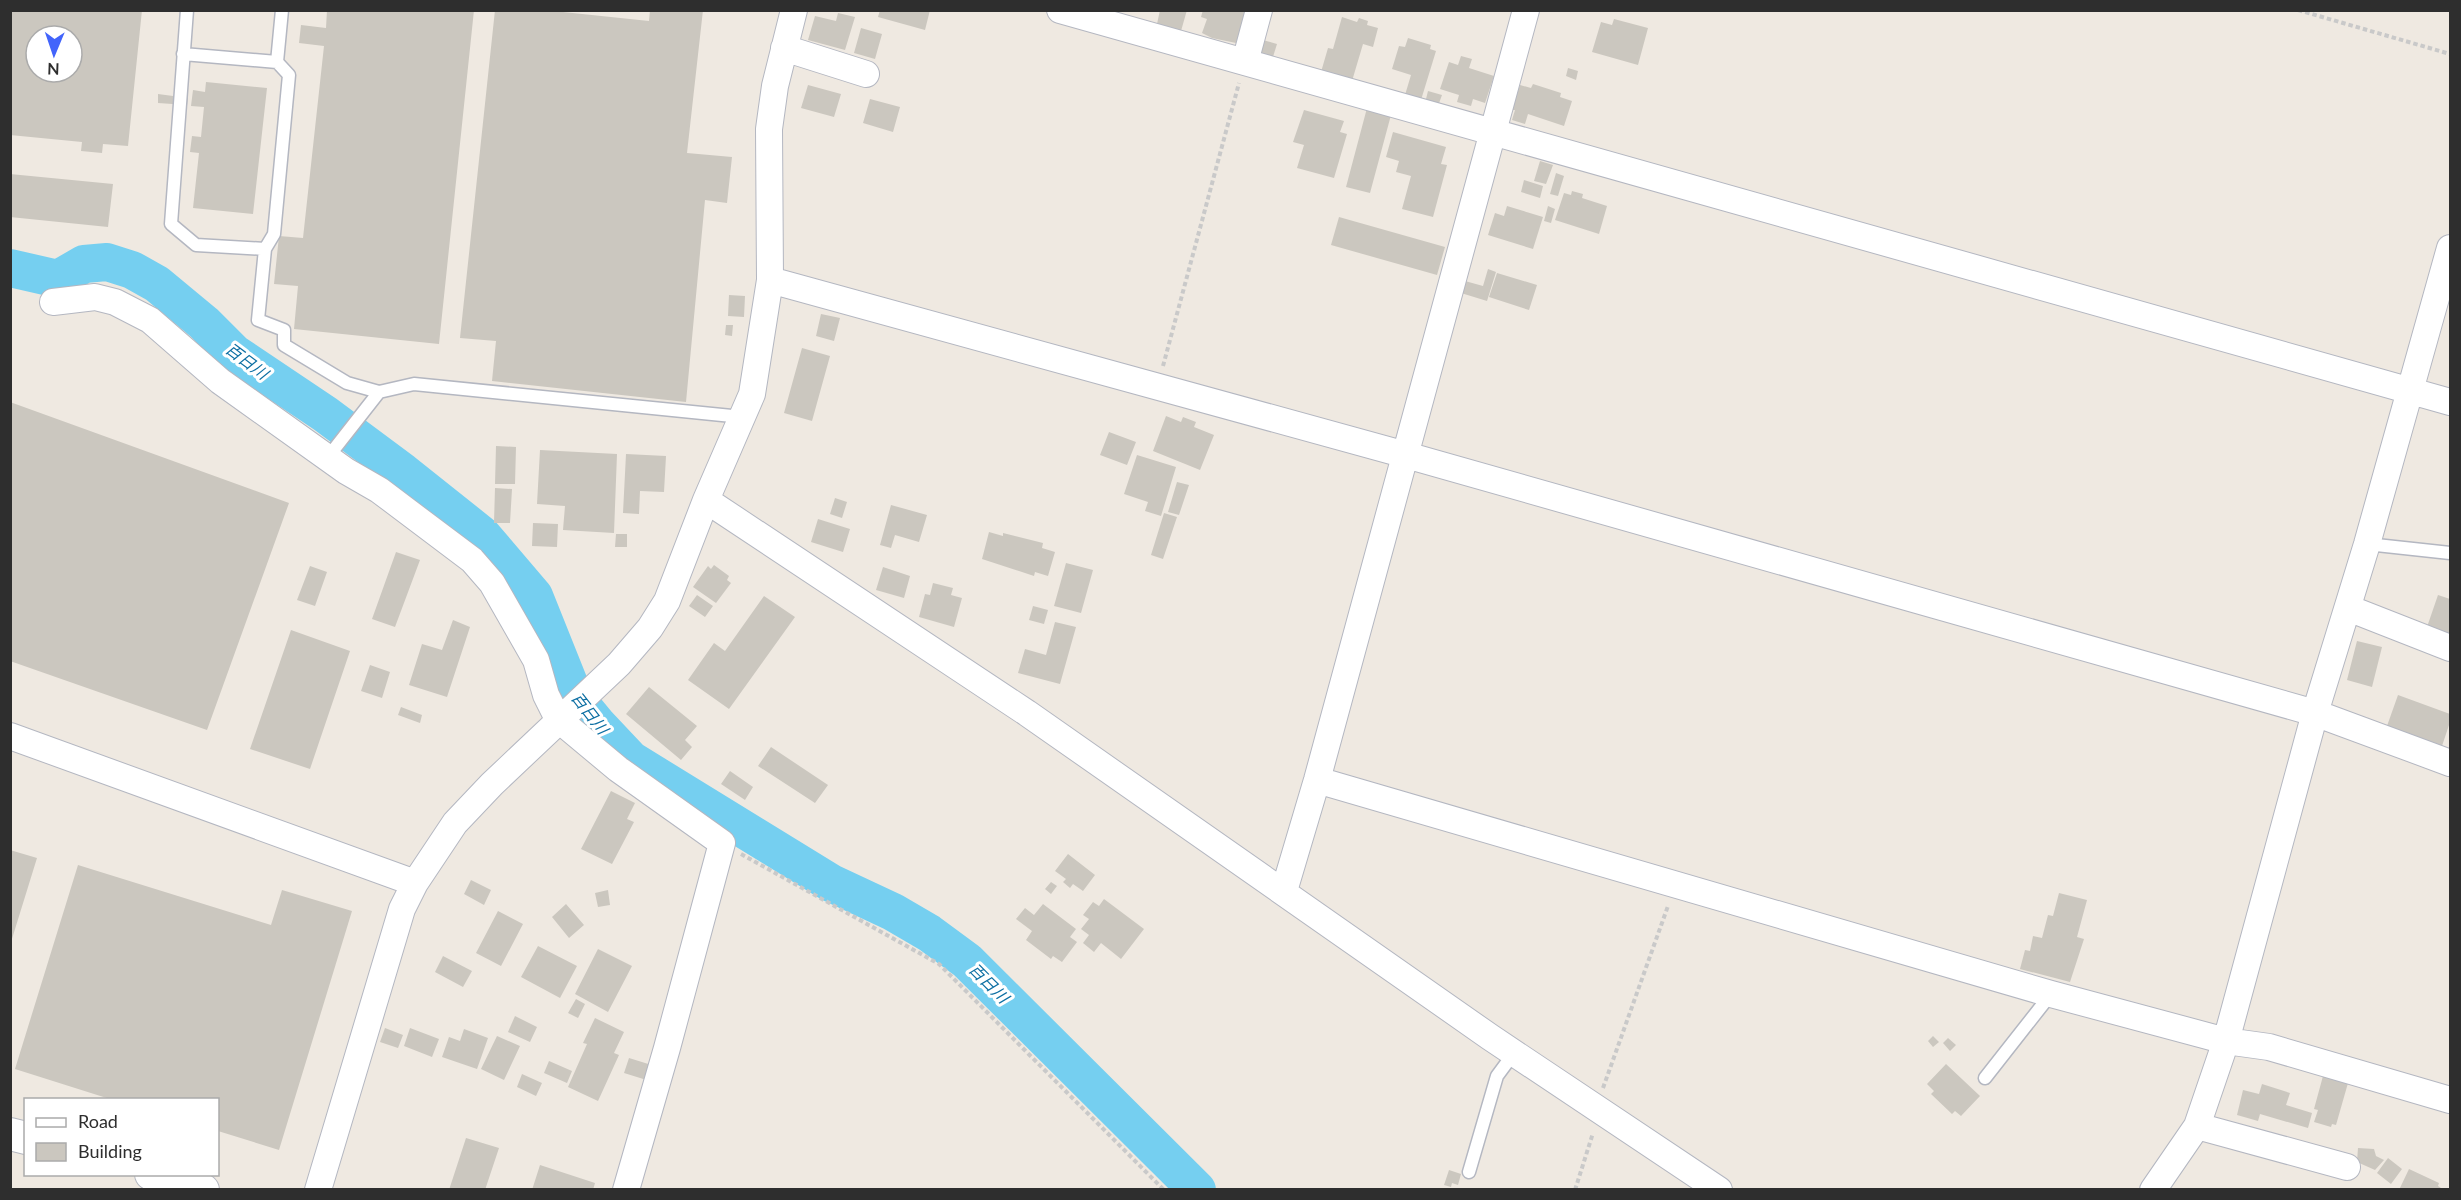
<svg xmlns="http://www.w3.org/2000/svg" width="2461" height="1200" font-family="Lato,'Noto Sans JP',sans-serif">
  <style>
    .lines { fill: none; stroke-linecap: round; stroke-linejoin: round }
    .river { stroke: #75cff0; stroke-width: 38 }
    .building { fill: #cbc7bf; fill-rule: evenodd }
    .service-casing { stroke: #b4b7c1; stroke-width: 15 }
    .minor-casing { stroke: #b4b7c1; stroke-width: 28 }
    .tertiary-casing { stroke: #b4b7c1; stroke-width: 34 }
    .path { stroke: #c9c9c9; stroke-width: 4; stroke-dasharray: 4.5 3; stroke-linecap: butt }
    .service { stroke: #fff; stroke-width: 12 }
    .minor { stroke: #fff; stroke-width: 26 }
    .tertiary { stroke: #fff; stroke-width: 32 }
    .labels { text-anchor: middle; stroke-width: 6; stroke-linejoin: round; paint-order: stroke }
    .water-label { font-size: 16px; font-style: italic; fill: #0d6fa3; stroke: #fff }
  </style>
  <rect width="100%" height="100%" fill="#efe9e1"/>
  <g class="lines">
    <!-- river -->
    <path class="river" d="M10 268 58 279 84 264 107 262 132 270 157 284 204 323 234 353 325 414 403 472 482 535 534 596 574 696 598 725 631 760 831 883 893 912 929 933 967 961 1197 1190"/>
  </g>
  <!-- building -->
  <path class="building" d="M10 10H142L128 146 103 144 102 153 81 151 82 142 10 135ZM36 36H72V72H36Z
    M327 10H474L439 344 294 329 298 286 274 284 279 236 303 238 324 46 299 43 301 25 326 28Z
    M495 10H544L649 21 650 10H703L687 153 732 157 727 203 705 200 686 402 492 381 496 341 460 338Z
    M880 10H930L925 30 878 17Z
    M1160 10H1187L1181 31 1157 24Z
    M1203 10H1247L1236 43 1212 38 1202 33 1207 19 1201 17Z
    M838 13 855 17 845 50 808 40 815 16 836 21Z
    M1342 17 1357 22 1359 18 1368 21 1367 25 1378 28 1373 47 1363 44 1352 81 1321 72 1328 48 1333 49Z
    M1614 19 1648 28 1638 65 1592 52 1601 22 1612 25Z
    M861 28 882 34 875 59 854 53Z
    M1408 38 1431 45 1430 49 1436 51 1421 100 1405 95 1411 75 1392 69 1399 46 1405 47Z
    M1259 39 1277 44 1272 60 1255 55Z
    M1461 56 1472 59 1469 68 1494 76 1485 103 1473 99 1471 106 1457 102 1459 95 1440 89 1449 62 1458 65Z
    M1568 68 1578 71 1576 80 1566 76Z
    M206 82 267 88 253 214 193 208 199 153 190 152 192 136 201 137 204 107 191 106 193 90 205 92Z
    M1533 84 1561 93 1560 97 1572 101 1564 126 1528 114 1525 124 1512 120 1515 110H1512L1520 85 1531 88Z
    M808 85 841 94 834 117 801 108Z
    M1428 91 1442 95 1438 106 1425 103Z
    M158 94 188 98 187 105 158 103Z
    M870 99 900 107 893 132 863 123Z
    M1367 108 1391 115 1370 193 1346 187Z
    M1304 110 1344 121 1340 132 1347 134 1334 178 1297 168 1304 145 1293 142Z
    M1393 132 1446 147 1441 164 1447 165 1433 217 1402 209 1411 176 1396 172 1399 161 1386 157Z
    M1540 161 1553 165 1546 184 1534 181Z
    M1556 173 1564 176 1558 196 1550 194Z
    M10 174 113 184 108 227 10 217Z
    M1524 180 1543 186 1540 198 1521 192Z
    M1572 191 1583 194 1582 198 1607 206 1599 234 1555 220 1564 193 1571 195Z
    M1507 206 1543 217 1533 249 1488 235 1495 213 1504 216Z
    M1548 206 1555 209 1551 223 1544 221Z
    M1339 217 1445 247 1437 275 1331 245Z
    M1488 269 1496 272 1487 301 1461 293 1465 281 1483 286Z
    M1497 273 1537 285 1529 310 1489 297Z
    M729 295 745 296 744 317 728 316Z
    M821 314 840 318 834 341 816 336Z
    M726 325H733L732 336 725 335Z
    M802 348 830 356 812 421 784 413Z
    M10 402 289 503 207 730 10 661Z
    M1166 416 1181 422 1183 417 1196 422 1194 427 1214 435 1200 470 1153 451Z
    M1109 432 1136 442 1127 465 1100 455Z
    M496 446 516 447 515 484H495Z
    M540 450 617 454 614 533 563 530 565 506 537 504Z
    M626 454 666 456 664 492 640 491 639 514 623 513Z
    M1137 455 1176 467 1161 516 1145 511 1148 502 1124 494Z
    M1177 482 1189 485 1179 515 1168 512Z
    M495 488 512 489 510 523H494Z
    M835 498 847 502 842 518 830 514Z
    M891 505 927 515 919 542 895 535 891 548 880 545Z
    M1164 513 1177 517 1163 559 1151 555Z
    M818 519 850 529 843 552 811 542Z
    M533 523 558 524 557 547 532 546Z
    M989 532 1003 536V533L1043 543 1042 548 1055 552 1048 576 1035 572 1034 576 982 559Z
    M616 534H627V547H615Z
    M396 552 420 560 395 627 372 619Z
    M1066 563 1093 570 1081 613 1054 606Z
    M714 565 729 576 727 580 731 583 716 603 693 587 708 566 711 569Z
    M310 566 327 572 315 606 297 600Z
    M883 567 910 576 904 598 876 590Z
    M933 583 953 588 951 595 962 598 954 627 919 617 925 594 930 595Z
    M697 595 713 606 705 617 689 606Z
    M2438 595 2450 599V636L2427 627Z
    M764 596 795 617 729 709 688 680 714 643 725 651Z
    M1033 606 1048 610 1044 624 1029 620Z
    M453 620 470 627 447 697 409 685 422 644 442 650Z
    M1055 622 1076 627 1060 684 1018 673 1025 649 1046 655Z
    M291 630 350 651 310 769 250 749Z
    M2357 641 2382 647 2372 687 2347 680Z
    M370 665 390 672 382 698 361 691Z
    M649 687 697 726 685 740 692 747 681 760 626 714Z
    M2398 695 2450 714V722L2442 746 2387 726Z
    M401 707 422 715 420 723 398 715Z
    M771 747 828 785 815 803 758 766Z
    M730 771 753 787 745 800 721 784Z
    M611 791 635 803 627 819 634 822 612 864 581 849Z
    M10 850 37 858 11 942H10Z
    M1068 854 1095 875 1083 891 1073 884 1070 888 1063 882 1066 879 1055 871Z
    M78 865 271 925 282 890 352 911 279 1150 218 1131V1100H113L15 1069Z
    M471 880 491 890 484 905 464 894Z
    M1051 882 1057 886 1051 894 1045 889Z
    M608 890 610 905 598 907 595 893Z
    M2059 893 2087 900 2077 937 2084 939 2070 982 2020 969 2025 950 2030 951 2033 936 2042 938 2048 915 2053 916Z
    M1104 899 1144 929 1121 959 1101 943 1094 952 1083 943 1089 935 1081 929 1089 919 1083 915 1093 902 1099 906Z
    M566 904 584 925 569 938 552 917Z
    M1043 904 1076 929 1070 937 1077 942 1062 962 1053 956 1051 959 1026 940 1032 931 1016 919 1025 908 1034 915Z
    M498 911 523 924 501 966 476 953Z
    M538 946 577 966 560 998 521 977Z
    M598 949 632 966 608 1012 575 994Z
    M443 956 472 971 463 987 435 972Z
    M576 999 585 1004 578 1018 568 1013Z
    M515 1016 537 1027 530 1042 508 1032Z
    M595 1018 624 1032 614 1053 619 1055 598 1101 568 1087 587 1044 583 1043Z
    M385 1028 403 1035 398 1048 380 1042Z
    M410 1028 439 1039 432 1057 404 1046Z
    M464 1029 488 1038 477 1069 442 1057 449 1037 460 1041Z
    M497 1036 520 1046 504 1080 481 1069Z
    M1933 1036 1939 1042 1933 1047 1928 1041Z
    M1948 1038 1956 1045 1950 1051 1943 1043Z
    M629 1058 658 1067 653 1082 624 1073Z
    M549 1061 572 1071 567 1083 544 1073Z
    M1946 1064 1980 1096 1961 1116 1955 1111 1952 1114 1931 1094 1934 1091 1927 1084Z
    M522 1074 542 1083 536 1096 517 1087Z
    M2323 1076 2348 1083 2336 1125 2332 1124 2331 1127 2314 1122 2318 1110 2314 1109Z
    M2262 1084 2290 1093 2286 1105 2312 1113 2308 1128 2260 1114 2258 1121 2237 1115 2243 1090 2259 1094Z
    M466 1138 499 1148 485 1190H449Z
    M2358 1148 2374 1149 2376 1156 2384 1160 2375 1170 2357 1162Z
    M2388 1158 2402 1169 2391 1184 2377 1173Z
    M540 1165 595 1183 593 1190H532Z
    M2409 1169 2439 1183 2438 1186 2444 1190H2399Z
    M1449 1170 1461 1174 1458 1185 1452 1183 1451 1187 1444 1185Z"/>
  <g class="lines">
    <!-- service casing -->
    <g class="service-casing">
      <path id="service" d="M187 10 171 224 196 245 265 249
        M282 10 277 62 289 75 274 234 265 249 258 320 284 330V345L347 383 379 392
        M183 54 277 62
        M328 457 379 392 414 384 742 417
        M2367 544 2450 553
        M1985 1078 2051 994
        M1469 1172 1497 1076 1514 1053"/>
    </g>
    <!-- minor casing -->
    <g class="minor-casing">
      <path id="minor" d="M1060 10 2450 402
        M784 48 866 74
        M1245 62 1259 10
        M770 280 1406 455 2315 713 2450 763
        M53 302 95 297 115 302 150 320 220 381 346 471 379 490 472 560 492 583 536 660 546 695 558 719 618 769 722 843 667 1048 626 1190
        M706 500 1027 713 1490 1037 1719 1190
        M2348 608 2450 648
        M10 736 415 883
        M1317 780 2051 994 2226 1041 2269 1047 2450 1100
        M1284 891 1317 780 1526 10
        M2197 1126 2347 1167
        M318 1190 402 909 415 883 455 823 492 784 619 664 650 628 667 601 706 500 752 394 770 280 769 129 775 86 794 10
        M2153 1190 2197 1126 2226 1041 2315 713 2367 544 2450 248"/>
    </g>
    <!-- tertiary casing -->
    <g class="tertiary-casing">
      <path id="tertiary" d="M10 1134 26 1138
        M151 1174 203 1190"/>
    </g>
    <!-- path -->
    <path class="path" d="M2298 10 2450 54
      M1163 366 1239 83
      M741 854 939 964 1164 1190
      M1603 1088 1668 906
      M1575 1190 1593 1133"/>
    <!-- service -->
    <use href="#service" class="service"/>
    <!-- minor -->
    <use href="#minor" class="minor"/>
    <!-- tertiary -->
    <use href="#tertiary" class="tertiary"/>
  </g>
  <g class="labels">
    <!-- water labels -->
    <g class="water-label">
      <text transform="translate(247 361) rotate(37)" y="6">百日川</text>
      <text transform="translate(590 713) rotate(52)" y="6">百日川</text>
      <text transform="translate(989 983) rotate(45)" y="6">百日川</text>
    </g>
  </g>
  <!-- border -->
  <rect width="2461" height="1200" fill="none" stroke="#2e2e2e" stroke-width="24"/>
  <!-- legend -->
  <rect x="24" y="1098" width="195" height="78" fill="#ffffff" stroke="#ababab" stroke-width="1.5"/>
  <rect x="36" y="1118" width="30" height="9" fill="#ffffff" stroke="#ababab" stroke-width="1.5"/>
  <text x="78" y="1128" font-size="18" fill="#2e2e2e">Road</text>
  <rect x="36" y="1143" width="30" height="18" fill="#cbc7bf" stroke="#ababab" stroke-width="1.5"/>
  <text x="78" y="1158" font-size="18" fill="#2e2e2e">Building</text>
  <!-- north arrow -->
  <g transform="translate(54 54) rotate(182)"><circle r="28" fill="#ffffff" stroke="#ababab" stroke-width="1.5"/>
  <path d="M0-4.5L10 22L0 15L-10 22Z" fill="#4264fb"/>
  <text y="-9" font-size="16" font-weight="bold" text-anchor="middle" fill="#2e2e2e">N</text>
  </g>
</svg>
